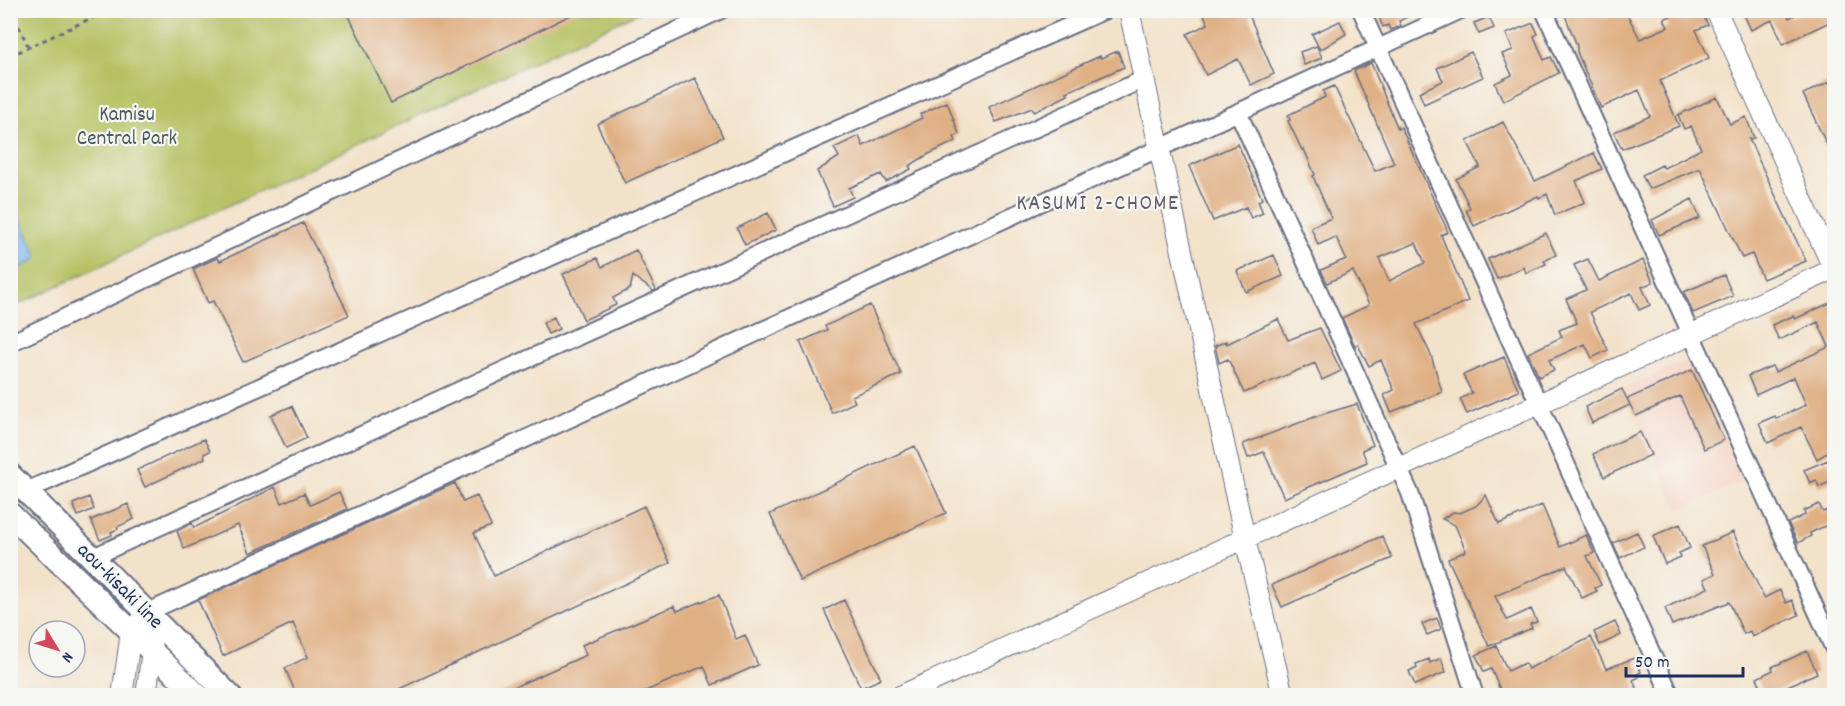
<svg xmlns="http://www.w3.org/2000/svg" width="1845" height="706" font-family="Dekko,sans-serif">
  <style>
    .built { fill: #f6d2c3 }
    .green { fill: #b5c162; stroke: #687860; stroke-width: 1.5 }
    .water { fill: #81b7f0; stroke: #4e73a7; stroke-width: 1.5 }
    .building { fill: #e0b085; fill-rule: evenodd }
    .lines { fill: none; stroke-linecap: round; stroke-linejoin: round }
    .minor-casing { stroke: #676e84; stroke-width: 20 }
    .tertiary-casing { stroke: #676e84; stroke-width: 22 }
    .secondary-casing { stroke: #676e84; stroke-width: 26 }
    .path { stroke: #676e84; stroke-width: 3; stroke-dasharray: 4.5 4.5; stroke-linecap: butt }
    .minor { stroke: #fff; stroke-width: 16 }
    .tertiary { stroke: #fff; stroke-width: 20 }
    .secondary { stroke: #fff; stroke-width: 22 }
    .labels { text-anchor: middle; stroke-width: 4.5; stroke-linejoin: round; paint-order: stroke }
    .park-label { font-size: 21px; fill: #495b5f; stroke: #f6f6f2 }
    .street-label { font-size: 21px; fill: #1b2f5e; stroke: #f6f6f2 }
    .neighbourhood-label { font-size: 22px; letter-spacing: 1.5px; fill: #605c6c; stroke: #f6f6f2 }
  </style>
  <rect width="100%" height="100%" fill="#f6f6f2"/>
  <filter id="ink" filterUnits="userSpaceOnUse"><feTurbulence type="fractalNoise" baseFrequency=".0167" numOctaves="2"/><feDisplacementMap in="SourceGraphic" scale="12" xChannelSelector="R" yChannelSelector="G"/><feConvolveMatrix kernelMatrix="1 2 1 2 8 2 1 2 1" color-interpolation-filters="sRGB"/></filter>
  <filter id="wash" filterUnits="userSpaceOnUse"><feTurbulence type="fractalNoise" baseFrequency=".008" numOctaves="4" result="noise"/><feDisplacementMap in="SourceGraphic" scale="24" xChannelSelector="R" yChannelSelector="G"/><feGaussianBlur stdDeviation="1.35" result="paint"/><feColorMatrix in="noise" values="0 0 0 0 0 0 0 0 0 0 0 0 0 0 0 0 0 1.4 0 .05"/><feComposite in="paint" operator="in"/></filter>
  <g filter="url(#wash)">
    <rect width="100%" height="100%" fill="#f3e2ca"/>
    <!-- built -->
    <path class="built" d="M1688 359 1744 481 1678 510 1623 389Z"/>
    <!-- green -->
    <path class="green" d="M11 10 641 11 11 308Z"/>
    <!-- water -->
    <path class="water" d="M11 199 38 258 11 273H10Z"/>
    <g id="blocks">
      <!-- building -->
      <path class="building" d="M346 10H581L391 103Z
        M1202 10H1247L1274 74 1251 85 1238 59 1206 75 1187 34 1208 24Z
        M1376 10H1421L1399 21 1401 26 1390 30 1388 25 1383 27Z
        M1563 10H1625L1640 39 1668 27 1664 19 1683 10H1692L1694 16 1702 13 1708 25 1696 30 1709 58 1660 81 1679 126 1622 149 1614 132 1650 116 1639 90 1601 108 1577 52V46Z
        M1742 10H1792L1787 13 1789 18 1805 10H1834V20L1783 44 1772 20 1751 30Z
        M1489 17 1494 28 1479 34 1474 23Z
        M1340 21 1346 34 1320 50 1312 34Z
        M1533 23 1538 34 1534 36 1544 60 1551 57 1559 73 1503 101 1495 83 1512 75 1502 54 1513 50 1506 34Z
        M1317 46 1322 58 1304 65 1300 52Z
        M1118 51 1124 67 1067 92 1068 95 1034 112 1032 108 996 122 989 107 1100 56 1101 58Z
        M1471 52 1483 77 1424 104 1419 92 1443 81 1437 68Z
        M1371 63 1398 129 1401 127 1448 232 1441 235 1468 301 1416 324 1431 355 1442 392 1391 412 1384 395 1394 390 1381 360 1369 366 1358 345 1355 346 1342 318 1369 305 1353 271 1327 283 1321 270 1346 259 1336 237 1318 245 1311 227 1331 218 1313 176 1315 175 1304 149 1302 150 1288 121 1290 120 1288 115 1325 97 1323 91 1334 86 1375 171 1394 163 1354 71ZM1416 243 1425 263 1389 281 1379 258Z
        M695 78 723 137 625 183 597 124Z
        M1834 80V160L1803 94Z
        M1717 97 1730 124 1746 117 1754 138 1749 139 1806 261 1763 279 1752 254 1742 258 1700 168 1649 189 1642 175 1662 165 1664 168 1701 149 1691 126 1684 129 1678 115Z
        M947 102 959 134 954 137 956 141 927 155 909 166 911 169 886 182 881 174 849 188 853 197 833 206 817 171 839 157 834 148 859 136 863 146 922 118 920 114Z
        M1503 122 1535 181 1594 153 1602 169 1576 181 1585 202 1555 215 1547 194 1539 198 1538 196 1474 226 1466 210 1470 208 1456 179 1480 167 1467 141Z
        M1238 144 1262 199 1258 201 1263 213 1251 218 1246 207 1213 221 1189 166Z
        M1692 199 1700 218 1659 235 1652 220Z
        M768 213 776 230 745 245 737 228Z
        M303 223 349 315 243 362 213 301 208 303 193 269 217 258 220 261Z
        M1546 233 1556 255 1544 261 1546 264 1526 273 1524 267 1497 279 1488 259Z
        M636 250 656 290 653 291 633 276 630 289 613 298 616 305 584 320 563 274 597 258 602 267Z
        M1274 255 1283 276 1246 292 1237 271Z
        M1588 259 1599 281 1643 260 1653 282 1642 287 1650 305 1639 310 1631 293 1590 312 1608 350 1592 358 1585 344 1549 360 1554 370 1539 377 1528 353 1562 337 1559 330 1577 323 1566 299 1586 290 1574 265Z
        M1724 275 1733 296 1693 313 1684 292Z
        M1834 301V449L1817 459 1801 427 1768 443 1759 423 1775 416 1776 419 1806 405 1794 377 1756 395 1748 376 1772 366 1775 372 1829 347 1818 322 1779 340 1772 325 1793 316 1795 319Z
        M870 305 901 374 852 396 855 402 832 413 800 342 827 330 825 326Z
        M554 317 559 329 548 334 543 323Z
        M1278 319 1288 340 1320 328 1341 371 1322 380 1315 363 1244 393 1228 359 1219 363 1215 346 1226 341 1227 344Z
        M1504 357 1519 391 1467 414 1460 399 1472 393 1463 375Z
        M1692 370 1724 440 1704 449 1680 396 1636 416 1627 399Z
        M1622 389 1630 405 1592 423 1585 407Z
        M1357 404 1373 445 1362 450 1367 462 1284 498 1264 452 1248 458 1243 444 1320 415Z
        M292 406 307 438 286 448 271 415Z
        M1640 432 1651 455 1604 477 1593 454Z
        M204 439 210 451 204 454 205 458 145 487 137 470Z
        M915 446 946 513 800 581 770 514Z
        M1828 460 1834 480 1819 487 1816 480 1810 483 1804 470Z
        M455 483 463 502 477 496 491 526 474 533 494 576 644 506 670 563 384 696H297L285 668 308 657 293 623 223 656 198 600Z
        M275 487 282 503 304 493 310 505 339 492 347 509 250 553 238 525 184 549 177 531 192 523 194 528Z
        M1486 495 1499 524 1542 505 1560 547 1586 535 1594 553 1587 556 1601 585 1595 588 1597 591 1582 598 1566 566 1495 596 1507 620 1531 609 1537 622 1530 624 1532 628 1489 646 1448 559 1466 551 1455 525 1442 519 1453 512 1460 513 1476 506Z
        M89 497 94 509 78 516 73 504Z
        M128 504 134 519 117 527 118 529 111 532 112 535 100 540 91 520Z
        M1819 504 1823 512 1834 507V522L1810 533 1811 536 1798 543 1788 523 1805 515 1804 511Z
        M1680 524 1690 548 1679 553 1681 557 1665 564 1653 536Z
        M1637 532 1644 547 1620 558 1613 543Z
        M1733 532 1764 598 1780 590 1786 603 1792 600 1799 615 1752 637 1750 631 1744 634 1729 602 1672 625 1665 608 1708 588 1704 579 1715 574 1702 546Z
        M1382 536 1392 558 1282 607 1272 585Z
        M719 595 736 639 745 635 758 665 712 685 704 666 634 696H494L586 655 582 645 674 606 677 611Z
        M844 600 881 679 861 688 824 610Z
        M1437 618 1441 629 1427 635 1422 624Z
        M1615 622 1621 635 1600 645 1594 632Z
        M1591 637 1606 669 1634 658 1641 672 1637 674 1639 677 1633 680 1640 696H1503L1491 669 1484 672 1476 655 1496 646 1508 671 1525 663 1528 669Z
        M1807 651 1817 673 1765 696 1757 678 1773 670 1772 667Z
        M1441 658 1446 672 1415 685 1409 671 1417 667 1416 664 1429 659 1430 663Z"/>
    </g>
  </g>
  <g filter="url(#ink)">
    <use href="#blocks" fill-opacity="0" stroke="#676e84" stroke-width="1.5"/>
    <g class="lines">
      <!-- minor casing -->
      <g class="minor-casing">
        <path id="minor" d="M1361 10 1671 696
          M1544 10 1834 649
          M1238 112 1410 493 1475 696
          M10 343 721 10
          M26 491 1105 10
          M93 557 1144 79
          M148 612 1461 10"/>
      </g>
      <!-- tertiary casing -->
      <g class="tertiary-casing">
        <path id="tertiary" d="M1129 10 1245 539 1283 696
          M1716 10 1834 270
          M122 696 131 632 139 623
          M146 696 152 650 148 612
          M900 696 1834 269"/>
      </g>
      <!-- secondary casing -->
      <g class="secondary-casing">
        <path id="secondary" d="M10 475 230 696
          M10 514 198 696"/>
      </g>
      <!-- path -->
      <path class="path" d="M11 10 29 48
        M10 56 109 10"/>
      <!-- minor -->
      <use href="#minor" class="minor"/>
      <!-- tertiary -->
      <use href="#tertiary" class="tertiary"/>
      <!-- secondary -->
      <use href="#secondary" class="secondary"/>
    </g>
  </g>
  <g class="labels">
    <!-- park labels -->
    <g class="park-label">
      <text x="127" y="120">Kamisu<tspan x="127" dy="24">Central Park</tspan></text>
    </g>
    <!-- street labels -->
    <g class="street-label">
      <text transform="translate(121 585) rotate(45)" y="7">aou-kisaki line</text>
    </g>
    <!-- neighbourhood labels -->
    <g class="neighbourhood-label">
      <text x="1098" y="209">KASUMI 2-CHOME</text>
    </g>
  </g>
  <!-- margin -->
  <rect width="1845" height="706" fill="none" stroke="#f6f6f2" stroke-width="36"/>
  <!-- north arrow -->
  <g transform="translate(57 649) rotate(128)"><circle r="28" fill="#f6f6f2" stroke="#9ea6b7" stroke-width="1.5"/>
  <path d="M0-4.5L10 22L0 15L-10 22Z" fill="#d1495b"/>
  <text y="-9" font-size="16" font-weight="bold" text-anchor="middle" fill="#1b2f5e">N</text>
  </g>
  <!-- scale -->
  <path d="M1626 667v9h117v-9" fill="none" stroke="#1b2f5e" stroke-width="3"/>
  <text x="1635" y="667" font-size="18" fill="#1b2f5e" stroke="#f6f6f2" stroke-width="4.5" paint-order="stroke">50 m</text>
</svg>
